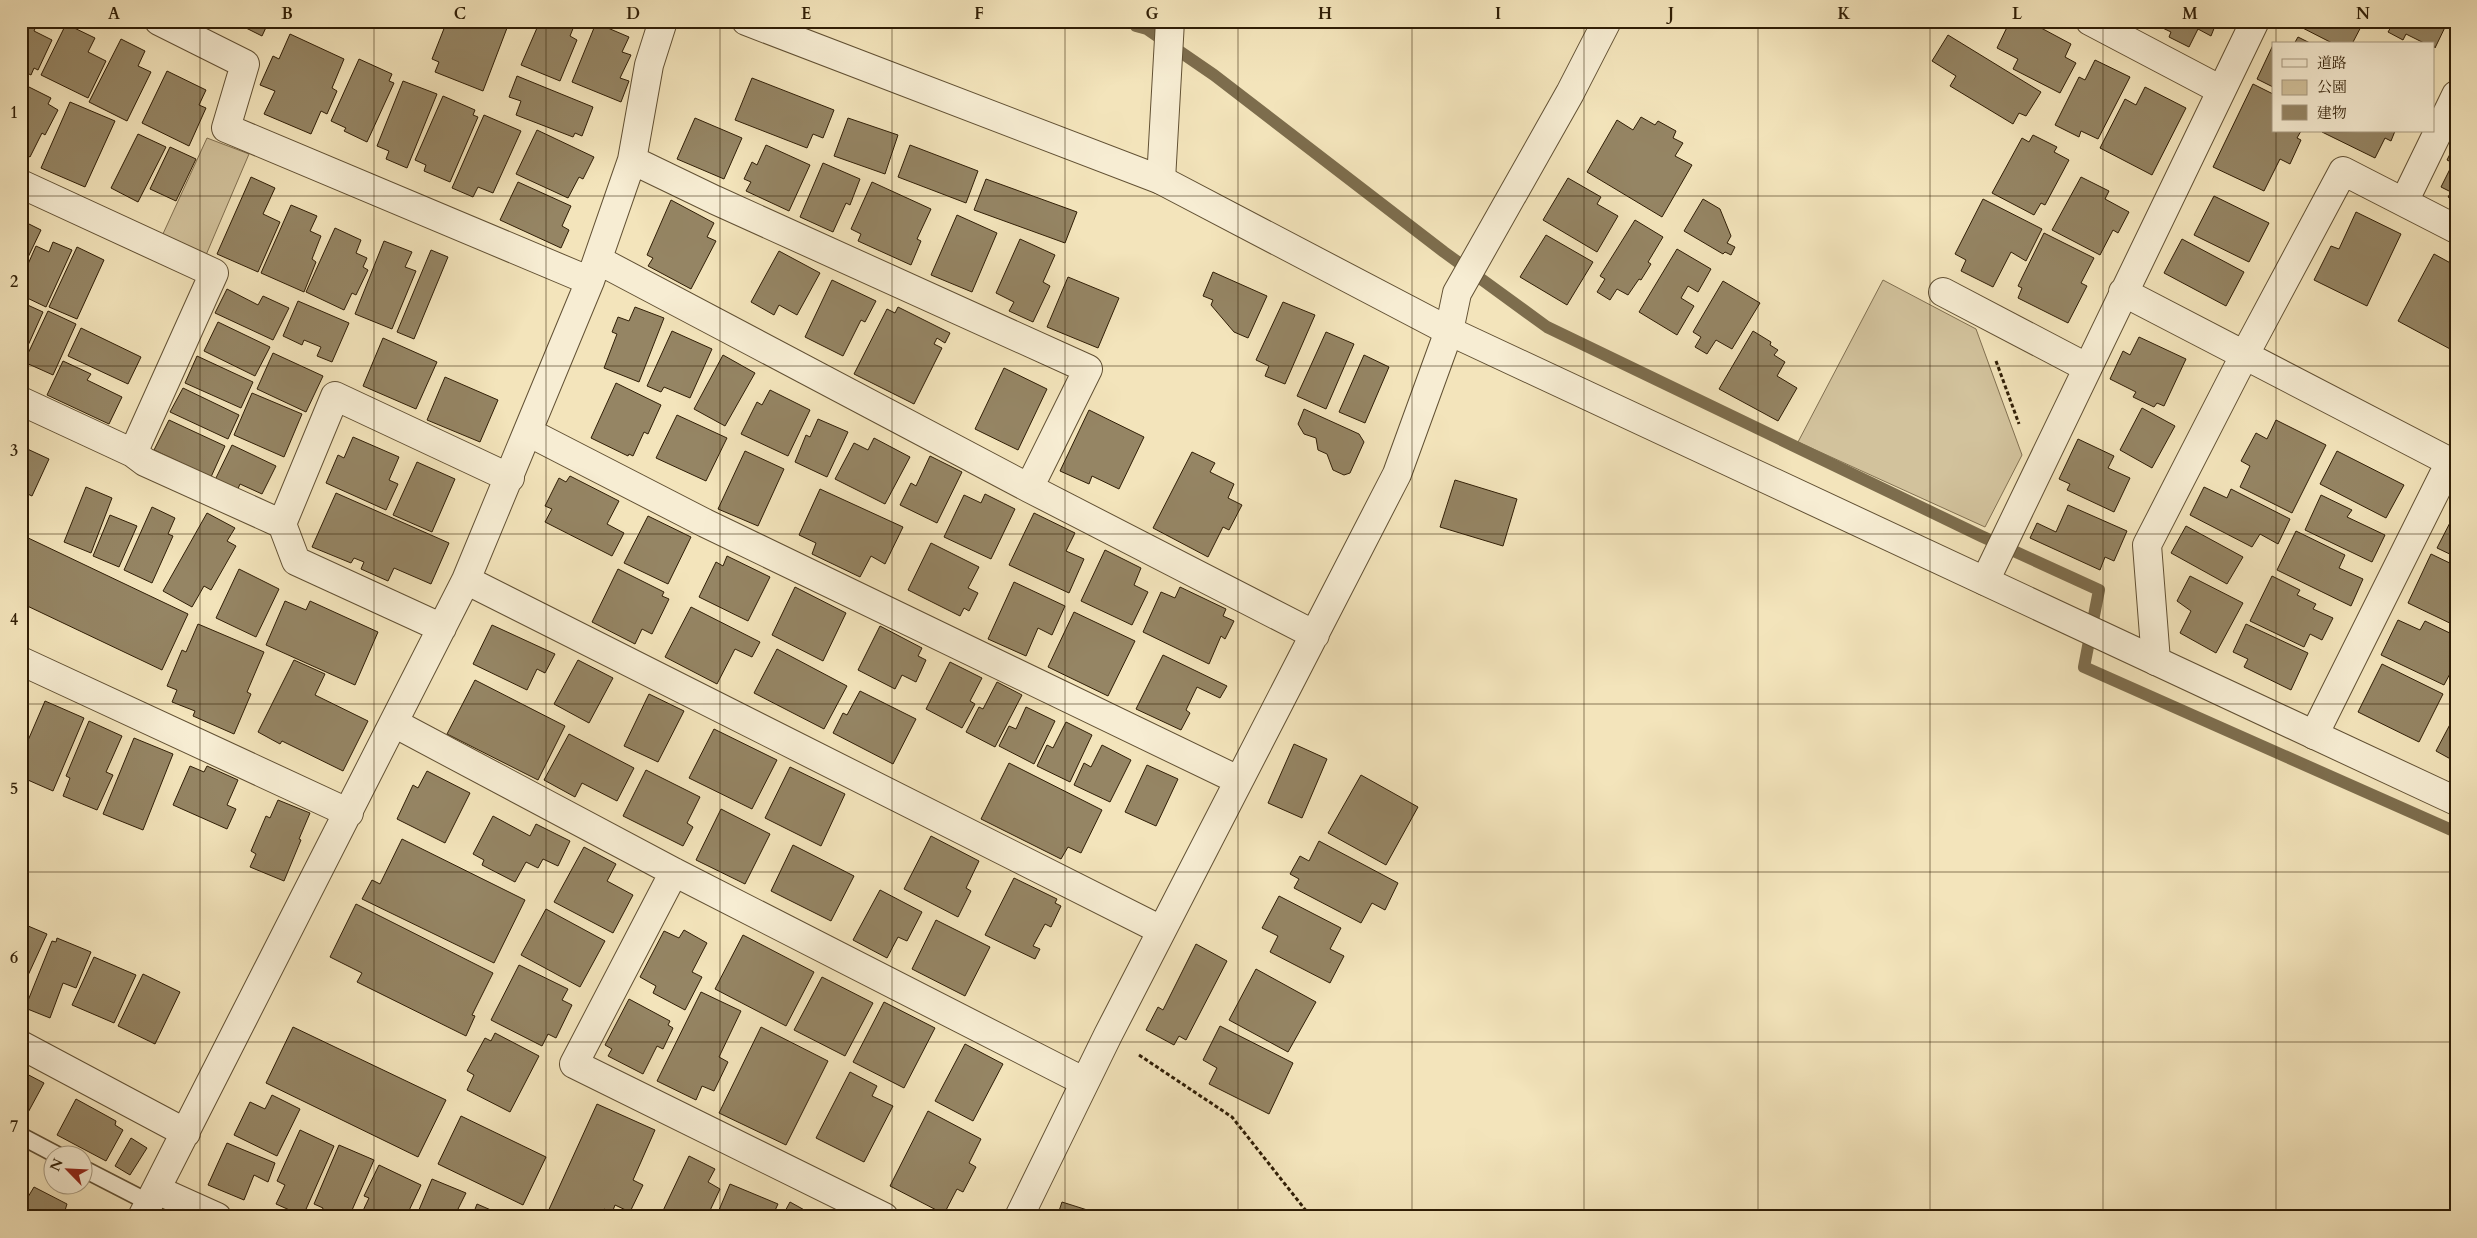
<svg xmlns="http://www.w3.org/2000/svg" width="2477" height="1238" font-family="Cardo,'Noto Serif JP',serif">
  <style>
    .green { fill: #d2c29c; stroke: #817051 }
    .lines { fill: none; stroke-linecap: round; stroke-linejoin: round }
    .stream { stroke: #7d6d4d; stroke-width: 12 }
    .building { fill: #958564; stroke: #301e06 }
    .service-casing { stroke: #615033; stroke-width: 19 }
    .minor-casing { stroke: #615033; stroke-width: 30 }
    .tertiary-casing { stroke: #615033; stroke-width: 30 }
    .path { stroke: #301e06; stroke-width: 3; stroke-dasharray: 4 2.5; stroke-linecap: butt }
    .service { stroke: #f7edd3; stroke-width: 16 }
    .minor { stroke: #f7edd3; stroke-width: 28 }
    .tertiary { stroke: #f7edd3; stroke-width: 28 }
    .grid { fill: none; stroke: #301e06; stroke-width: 1; stroke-opacity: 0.55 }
    .neatline { fill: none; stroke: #301e06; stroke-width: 2 }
    .grid-label { font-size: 16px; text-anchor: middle; font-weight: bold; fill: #301e06 }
  </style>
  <rect width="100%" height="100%" fill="#f3e4bb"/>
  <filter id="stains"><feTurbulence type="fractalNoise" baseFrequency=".004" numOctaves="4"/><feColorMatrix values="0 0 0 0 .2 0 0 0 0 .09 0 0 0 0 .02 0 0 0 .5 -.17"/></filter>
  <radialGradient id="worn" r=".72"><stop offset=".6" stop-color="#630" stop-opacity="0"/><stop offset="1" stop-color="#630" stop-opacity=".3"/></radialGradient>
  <!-- green -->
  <path class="green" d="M207 138 249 154 206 255 162 236Z
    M1883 280 1976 329 2022 455 1985 527 1798 442Z"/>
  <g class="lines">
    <!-- stream -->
    <path class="stream" d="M1136 21V26L1147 29 1214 75 1444 252 1547 327 1981 536 2099 590 2084 667 2456 832"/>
  </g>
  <!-- building -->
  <path class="building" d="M21 21H38L34 31 52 40 38 70 34 68 31 75 21 70Z
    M232 21H269L262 36Z
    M447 21H488L507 28 483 91 435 72 439 62 432 59Z
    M540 21H576L570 36 577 40 560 81 521 65Z
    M2010 21H2028L2071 44 2065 57 2076 63 2060 93 2013 69 2018 59 1997 48Z
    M2148 21H2217L2211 36 2198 29 2189 47 2169 37 2171 32Z
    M2289 21H2364L2352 44H2334Z
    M2380 21H2448L2435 48 2433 44H2426L2406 34 2403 40 2388 32 2391 27Z
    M596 23 629 37 622 52 631 55 620 78 629 81 621 102 572 82Z
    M66 24 95 38 88 52 106 61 88 98 41 75Z
    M290 34 344 59 332 88 337 91 327 114 321 111 311 134 264 114 275 91 260 85 273 56 279 59Z
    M1948 35 2041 92 2026 116 2019 113 2013 124 1950 86 1956 76 1932 61Z
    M2298 37 2312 44H2294Z
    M121 39 145 51 138 66 151 72 127 121 89 102Z
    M2273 45V87L2257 79Z
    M359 59 392 74 389 81 394 83 367 142 344 131 346 128 331 121Z
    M2095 60 2130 77 2098 139 2081 131 2079 137 2055 125 2079 77 2085 80Z
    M167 71 206 90 199 105 206 108 189 146 142 123Z
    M517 76 593 107 582 136 575 133 573 137 516 115 521 101 509 97Z
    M752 78 834 110 823 138 813 134 807 148 735 120Z
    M403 81 437 94 407 168 386 159 389 151 377 146Z
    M2253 84 2273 94V131H2301L2297 138 2301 140 2290 164 2280 159 2264 191 2213 167Z
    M25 85 51 98 48 104 58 110 45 135 42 133 30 157 21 152V91Z
    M2145 87 2186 108 2152 175 2100 148 2125 99 2136 105Z
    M443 96 475 110 473 115 478 117 450 182 424 171 426 165 415 160Z
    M70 102 115 121 85 187 41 168Z
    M484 115 521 131 493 193 478 187 473 197 452 188Z
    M1641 117 1655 125 1658 121 1676 131 1673 138 1683 143 1675 156 1692 165 1662 217 1587 172 1617 120 1633 130Z
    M695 118 742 138 724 179 677 159Z
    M848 118 898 135 885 174 834 156Z
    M537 130 594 157 583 179 579 177 568 198 516 174Z
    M2395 131 2391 141 2385 138 2375 158 2322 132Z
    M138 134 166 147 138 202 111 188Z
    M2033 135 2057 147 2054 152 2069 160 2045 205 2041 203 2034 215 1992 193 2022 138 2029 142Z
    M2456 142V201L2448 197 2451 192 2441 187 2453 163 2447 160Z
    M766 145 810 165 789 211 746 191 751 182 744 179 752 162 757 165Z
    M910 145 978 171 966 203 898 177Z
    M170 147 196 159 176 201 150 189Z
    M823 163 860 179 850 205 846 203 833 232 800 217Z
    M251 177 275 188 263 214 280 222 258 272 217 254Z
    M2081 177 2109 191 2105 199 2129 212 2118 233 2113 230 2100 255 2052 230Z
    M1568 178 1601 197 1597 204 1618 216 1597 252 1543 220Z
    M986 179 1077 212 1065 243 974 210Z
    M518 182 571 206 562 226 569 230 561 248 500 220Z
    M872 182 931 209 917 239 921 241 911 265 858 241 861 234 851 229Z
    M2214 196 2269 223 2249 262 2194 235Z
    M1703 199 1720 209 1731 236 1727 243 1735 247 1731 255 1725 252 1723 254 1684 231Z
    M1983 199 2042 229 2026 261 2011 252 1993 287 1961 271 1966 260 1955 254Z
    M671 200 714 223 707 237 716 241 691 289 648 266 653 258 647 255Z
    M291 205 317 216 310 231 321 236 312 259 316 262 304 292 261 273Z
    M2356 212 2401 234 2367 306 2314 280 2331 246 2339 249Z
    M957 215 997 233 972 292 931 275Z
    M21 220 41 230 21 272Z
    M1635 220 1663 237 1648 262 1651 264 1641 280 1639 279 1628 295 1617 289 1610 300 1597 292 1605 279 1600 276Z
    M335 228 361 240 356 253 367 258 363 267 368 270 356 295 352 293 344 310 306 292Z
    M2044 233 2094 258 2081 283 2087 286 2068 323 2018 298 2022 288 2018 286Z
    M1546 235 1593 262 1567 305 1520 277Z
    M1020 239 1055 255 1043 282 1050 286 1033 322 1009 311 1014 302 996 293Z
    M2182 239 2244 272 2226 306 2164 273Z
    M384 241 412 252 405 267 416 271 392 329 355 314Z
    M53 242 72 250 46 307 21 295V280L36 246 49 252Z
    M77 247 104 260 77 319 49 307Z
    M1677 249 1711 269 1698 292 1688 286 1681 298 1694 306 1677 335 1639 312Z
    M431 250 448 257 414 339 397 332Z
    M779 251 820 273 797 315 779 305 774 315 751 302Z
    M2434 254 2456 266V343L2452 350 2398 321Z
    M1213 272 1267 296 1248 338 1234 332 1211 305 1213 300 1203 296Z
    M1068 277 1119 298 1098 348 1047 327Z
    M832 280 876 301 865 322 861 320 843 356 805 337Z
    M1723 281 1760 303 1732 349 1716 340 1707 354 1695 347 1701 337 1693 332Z
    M227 289 258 305 263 296 289 308 273 340 215 313Z
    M298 301 349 323 332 362 317 356 321 347 304 340 302 345 283 336Z
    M21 302 43 312 21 361Z
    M1283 302 1315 315 1285 384 1265 376 1269 366 1256 360Z
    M635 307 664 318 639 382 604 368 617 334 612 332 618 317 629 321Z
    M898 307 950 333 945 343 937 338 934 344 942 348 914 404 854 374 887 309 895 313Z
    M48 311 76 324 53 375 24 362Z
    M218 322 270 347 255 376 204 351Z
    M81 328 141 357 128 384 68 356Z
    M672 331 712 349 690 398 664 387 661 392 647 386Z
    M1753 331 1771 342 1770 345 1778 350 1774 355 1785 362 1777 376 1797 388 1778 421 1719 389Z
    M1326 332 1354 344 1326 409 1297 396Z
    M2139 337 2186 359 2164 406 2157 403 2154 407 2133 397 2136 392 2110 379 2123 351 2130 355Z
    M383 338 437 362 416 409 363 386Z
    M273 353 323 376 306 412 257 389Z
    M723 355 755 373 725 426 694 409Z
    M1364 355 1389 367 1365 423 1339 412Z
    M197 356 253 382 241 408 185 383Z
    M63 361 91 374 87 380 122 397 109 424 47 395Z
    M1004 368 1047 389 1018 450 975 429Z
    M445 377 498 400 480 442 427 420Z
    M616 383 661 405 648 434 644 432 633 456 629 454 628 456 591 438Z
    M183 388 239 415 228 439 170 412Z
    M770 390 810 410 788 456 741 434 757 402 762 405Z
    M252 393 302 414 284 457 234 435Z
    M2142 408 2175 426 2152 468 2120 450Z
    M1304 409 1359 434 1364 442 1350 473 1344 475 1333 470 1327 454 1318 450 1316 438 1304 434 1298 424Z
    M1089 410 1144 437 1119 489 1092 476 1089 484 1060 471Z
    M677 415 727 438 706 481 656 458Z
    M818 419 848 432 827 477 795 462 806 435 810 437Z
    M169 420 225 446 211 477 154 450Z
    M2276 420 2326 445 2292 513 2240 487 2250 466 2241 461 2256 433 2267 439Z
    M353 437 399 457 389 480 398 484 386 510 326 483 338 455 344 458Z
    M874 438 910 457 885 504 835 479 854 443 868 450Z
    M2078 439 2114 456 2108 468 2130 478 2114 512 2067 490 2070 484 2059 479Z
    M232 445 276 466 262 494 240 484 237 491 215 480Z
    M23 447 49 459 32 496 21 491V451Z
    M745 451 784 469 758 526 718 509Z
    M2337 451 2404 485 2386 518 2320 484Z
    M1192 452 1215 463 1210 472 1234 484 1228 498 1242 505 1229 530 1223 527 1208 557 1153 528Z
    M930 456 962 472 937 523 900 505 911 483 916 486Z
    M417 462 455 479 432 532 393 515Z
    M570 476 619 501 607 524 624 533 612 556 545 522 552 509 545 506 559 478 566 482Z
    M1455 480 1517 499 1503 546 1440 527Z
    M86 487 112 498 91 553 64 542Z
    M2204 487 2227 498 2231 489 2290 519 2278 544 2260 534 2252 547 2190 515Z
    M820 489 903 527 885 564 871 556 860 577 812 554 816 543 799 535Z
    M336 493 449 543 431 584 394 568 388 581 361 569 364 562 354 558 351 563 312 547Z
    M985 494 1015 509 991 559 944 537 964 495 981 503Z
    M2321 495 2352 510 2347 517 2385 535 2372 562 2305 530Z
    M2068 505 2127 531 2114 561 2105 557 2100 570 2030 538 2037 523 2056 532Z
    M152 507 175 518 168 534 173 536 152 583 124 570Z
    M2456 511V557L2437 548Z
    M207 513 235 528 227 541 236 546 211 590 204 586 192 607 163 591Z
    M1034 513 1075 533 1066 551 1084 559 1069 593 1009 565Z
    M110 515 137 526 119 567 93 556Z
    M648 516 691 537 668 584 624 563Z
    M2186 526 2243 557 2227 584 2171 553Z
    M2296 531 2345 555 2339 568 2363 579 2351 606 2277 570Z
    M24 536 188 614 162 670 21 603V541Z
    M931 543 979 567 968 588 978 593 969 611 964 608 960 616 908 590Z
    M1105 550 1141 568 1134 585 1148 592 1132 625 1081 601Z
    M2431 554 2456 566V626L2408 603Z
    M727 556 770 577 748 621 699 597 716 562 723 566Z
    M239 569 279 589 256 637 216 618Z
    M618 569 664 592 662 596 669 599 652 634 642 629 635 644 592 622Z
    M2190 576 2243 603 2216 653 2180 633 2191 611 2177 601Z
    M2272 576 2300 590 2297 595 2316 604 2313 609 2333 618 2322 640 2310 634 2304 647 2250 621Z
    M1014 582 1065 606 1052 635 1038 628 1026 656 988 639Z
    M795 587 846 613 823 661 772 635Z
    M1180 587 1226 609 1223 616 1234 621 1225 639 1221 636 1209 664 1143 632 1161 592 1175 598Z
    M285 601 306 610 310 601 378 632 355 685 266 645Z
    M691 607 760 642 752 657 735 649 717 684 665 657Z
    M1074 612 1135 641 1108 696 1048 667Z
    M2398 620 2420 630 2425 621 2456 636V669L2453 668 2444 685 2381 655Z
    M198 624 264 652 247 692 251 694 234 734 193 716 195 711 172 702 177 690 167 686 182 650 186 652Z
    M2246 624 2308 653 2291 690 2244 667 2248 659 2233 652Z
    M492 625 555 654 545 673 537 669 527 690 473 664Z
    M880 626 922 648 918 656 926 660 916 682 902 675 895 689 858 670Z
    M777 649 847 686 824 729 754 693Z
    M1163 655 1227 686 1220 698 1197 687 1186 710 1190 713 1181 730 1136 709Z
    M294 660 325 674 315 695 368 721 343 771 282 741 280 744 258 732Z
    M578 660 613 678 589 723 554 704Z
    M950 662 982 678 970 701 975 704 962 728 926 709Z
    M2382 664 2443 694 2419 742 2358 712Z
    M475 680 565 726 538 780 447 734Z
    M997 682 1022 695 995 747 966 732 979 707 983 709Z
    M860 691 916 719 893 764 833 733 843 713 847 715Z
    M649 694 684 711 658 762 624 746Z
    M45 701 84 718 53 791 21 777V766L26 754 23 752Z
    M1026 707 1055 721 1034 764 999 746 1009 726 1016 729Z
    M2456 713V762L2436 751Z
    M89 721 122 736 106 772 113 775 97 810 63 796 70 778 66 776Z
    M1066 722 1092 735 1070 782 1037 766 1047 745 1053 748Z
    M714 729 777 760 752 809 689 778Z
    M569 734 634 768 617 801 582 783 575 797 544 780Z
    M134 738 173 754 143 830 103 814Z
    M1294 744 1327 759 1302 818 1268 803Z
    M1102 745 1131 760 1110 802 1074 785 1084 763 1091 767Z
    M1009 763 1102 810 1081 853 1068 847 1061 859 981 819Z
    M1147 765 1178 779 1156 826 1125 812Z
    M190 766 204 772 207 766 238 780 227 805 236 809 227 829 173 805Z
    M790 767 845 794 821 846 765 818Z
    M646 770 700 797 687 823 693 827 683 846 623 816Z
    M427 771 470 793 445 843 397 819 413 785 418 788Z
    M1361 775 1418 807 1386 865 1328 833Z
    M278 800 310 813 299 839 301 840 284 881 250 867 256 854 251 851 266 816 270 818Z
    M721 809 770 834 745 884 696 860Z
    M493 816 530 836 536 824 570 841 558 866 543 859 538 868 526 862 515 882 482 865 484 860 473 854Z
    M931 836 979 861 966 888 971 891 958 917 904 889Z
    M402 839 525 900 494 963 362 899 372 880 380 884Z
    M1319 841 1398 883 1385 910 1372 903 1361 923 1294 888 1299 879 1290 874 1300 856 1309 861Z
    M793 845 854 876 831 921 771 891Z
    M584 847 616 864 607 881 633 895 613 933 554 902Z
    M1014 878 1057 899 1055 903 1061 906 1051 927 1045 924 1033 946 1040 949 1035 959 985 935Z
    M880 890 922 912 907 941 898 937 887 958 853 940Z
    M1279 896 1341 928 1330 949 1344 956 1330 983 1270 952 1278 936 1262 928Z
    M356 904 493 973 472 1015 475 1016 466 1036 357 982 362 973 330 957Z
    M546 909 605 941 580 987 521 955Z
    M936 920 990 947 965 996 912 969Z
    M21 923 47 934 24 984 21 983Z
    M684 930 707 943 692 972 702 977 685 1010 653 993 656 986 640 977 664 931 679 938Z
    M743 935 814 972 786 1026 715 989Z
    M57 938 91 952 76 988 63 983 50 1018 25 1008 52 941 56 942Z
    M1196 944 1227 961 1186 1040 1179 1036 1174 1045 1146 1030 1158 1007 1163 1010Z
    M94 957 136 975 114 1023 72 1005Z
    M519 965 568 989 562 1000 572 1005 556 1038 548 1034 542 1046 491 1020Z
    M1256 969 1316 1002 1288 1052 1229 1020Z
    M143 974 180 992 155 1044 118 1026Z
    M822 977 873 1003 845 1056 794 1030Z
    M701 992 741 1011 719 1057 728 1062 714 1091 702 1086 696 1100 657 1081Z
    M629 999 670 1021 668 1025 673 1028 663 1049 657 1046 643 1074 608 1056 612 1049 605 1045Z
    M884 1002 935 1028 904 1088 853 1062Z
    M1220 1026 1293 1063 1269 1114 1209 1084 1217 1068 1203 1060Z
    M293 1027 446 1100 418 1157 266 1083Z
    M761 1027 828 1061 786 1145 719 1113Z
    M495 1033 539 1056 510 1112 467 1090 474 1075 467 1071 485 1038 491 1041Z
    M965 1044 1003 1064 973 1121 935 1101Z
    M21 1071 44 1083 25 1118 21 1116Z
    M850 1072 877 1086 872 1096 893 1106 864 1162 816 1138Z
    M272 1095 300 1109 277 1156 234 1135 250 1102 265 1109Z
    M76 1099 116 1121 115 1125 123 1130 106 1161 57 1135Z
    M597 1104 655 1130 633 1180 643 1185 630 1212 615 1205 612 1213 604 1209 600 1217H548L546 1216Z
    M928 1111 981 1139 969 1163 976 1167 963 1192 957 1189 944 1214 890 1186Z
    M461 1116 546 1157 523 1205 438 1164Z
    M300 1130 334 1146 303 1216 276 1204 285 1185 277 1181Z
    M131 1138 147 1148 130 1175 115 1166Z
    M227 1143 275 1163 268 1182 254 1175 244 1200 208 1185Z
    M339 1145 374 1160 349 1217H320L323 1208 314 1204Z
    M689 1156 715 1169 708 1182 720 1189 707 1217H660Z
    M379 1165 421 1185 406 1217H360L369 1198 364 1196Z
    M432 1179 466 1193 458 1209 466 1213 464 1217H416Z
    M730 1184 778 1204 772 1217H716Z
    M34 1187 67 1204 63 1217H21V1200L25 1202Z
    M790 1202 817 1217H782Z
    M1062 1202 1100 1214 1099 1217H1057Z
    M477 1204 507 1217H472Z"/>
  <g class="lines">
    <!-- service casing -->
    <g class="service-casing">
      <path id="service" d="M21 1136 59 1156
        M82 1168 150 1203"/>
    </g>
    <!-- minor casing -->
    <g class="minor-casing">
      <path id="minor" d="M159 21 245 64 226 128 590 281
        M2090 21 2221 90
        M632 160 715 200 1088 369 1029 488
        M1161 180 1170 21
        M21 184 214 273 133 453
        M2404 202 2456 95
        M598 260 1029 488 1315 635
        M1943 292 2086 367
        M2123 292 2456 465
        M21 401 133 453 145 462 282 524 296 561 442 628
        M528 432 705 523 1238 780
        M282 524 335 396 510 478
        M466 580 1161 930
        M1985 581 2255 21
        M21 661 349 813
        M2156 661 2147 545 2244 356 2343 171 2456 229
        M394 723 674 872 1085 1082
        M2314 735 2450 462
        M674 872 574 1064 884 1217
        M21 1045 186 1133
        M157 1190 217 1217
        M142 1217 466 580 590 281 632 160 649 65 663 21
        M1019 1217 1108 1035 1397 474 1449 331 1457 293 1570 93 1607 21"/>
    </g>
    <!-- tertiary casing -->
    <g class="tertiary-casing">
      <path id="tertiary" d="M746 21 1161 180 1449 331 2456 801"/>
    </g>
    <!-- path -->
    <path class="path" d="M1996 361 2019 424
      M1139 1055 1232 1117 1311 1217"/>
    <!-- service -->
    <use href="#service" class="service"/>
    <!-- minor -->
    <use href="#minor" class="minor"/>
    <!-- tertiary -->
    <use href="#tertiary" class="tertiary"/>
  </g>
  <!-- grid -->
  <path class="grid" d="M200 21V1217M374 21V1217M546 21V1217M720 21V1217M892 21V1217M1065 21V1217M1238 21V1217M1412 21V1217M1584 21V1217M1758 21V1217M1930 21V1217M2103 21V1217M2276 21V44M2276 131V1217M21 196H2456M21 366H2456M21 534H2456M21 704H2456M21 872H2456M21 1042H2456"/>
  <!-- margin -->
  <rect width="2477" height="1238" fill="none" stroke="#f3e4bb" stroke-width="55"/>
  <!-- legend -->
  <rect x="2272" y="42" width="162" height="90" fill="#f7edd3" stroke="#a79a81"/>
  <rect x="2282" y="59" width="25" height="8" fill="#f7edd3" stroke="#a79a81"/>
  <text x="2317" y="68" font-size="15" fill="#301e06">道路</text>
  <rect x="2282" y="80" width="25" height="15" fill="#d2c29c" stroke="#a79a81"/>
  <text x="2317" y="92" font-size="15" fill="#301e06">公園</text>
  <rect x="2282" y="105" width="25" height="15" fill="#958564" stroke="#a79a81"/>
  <text x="2317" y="118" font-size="15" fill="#301e06">建物</text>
  <!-- north arrow -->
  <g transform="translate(68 1170) rotate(294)"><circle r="24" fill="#f7edd3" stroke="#a79a81"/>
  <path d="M0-4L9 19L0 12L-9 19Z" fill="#8f2418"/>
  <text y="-8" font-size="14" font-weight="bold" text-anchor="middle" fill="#301e06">N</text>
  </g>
  <rect x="28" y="28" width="2422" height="1182" class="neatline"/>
  <g class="grid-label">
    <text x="114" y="19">A</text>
    <text x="287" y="19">B</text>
    <text x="460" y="19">C</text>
    <text x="633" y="19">D</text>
    <text x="806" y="19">E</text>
    <text x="979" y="19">F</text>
    <text x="1152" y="19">G</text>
    <text x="1325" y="19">H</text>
    <text x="1498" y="19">I</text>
    <text x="1671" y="19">J</text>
    <text x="1844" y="19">K</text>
    <text x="2017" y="19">L</text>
    <text x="2190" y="19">M</text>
    <text x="2363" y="19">N</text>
    <text x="14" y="118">1</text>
    <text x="14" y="287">2</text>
    <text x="14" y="456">3</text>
    <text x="14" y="625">4</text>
    <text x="14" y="794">5</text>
    <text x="14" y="963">6</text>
    <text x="14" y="1132">7</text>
  </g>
  <rect width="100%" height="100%" filter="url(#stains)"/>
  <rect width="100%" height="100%" fill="url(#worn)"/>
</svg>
